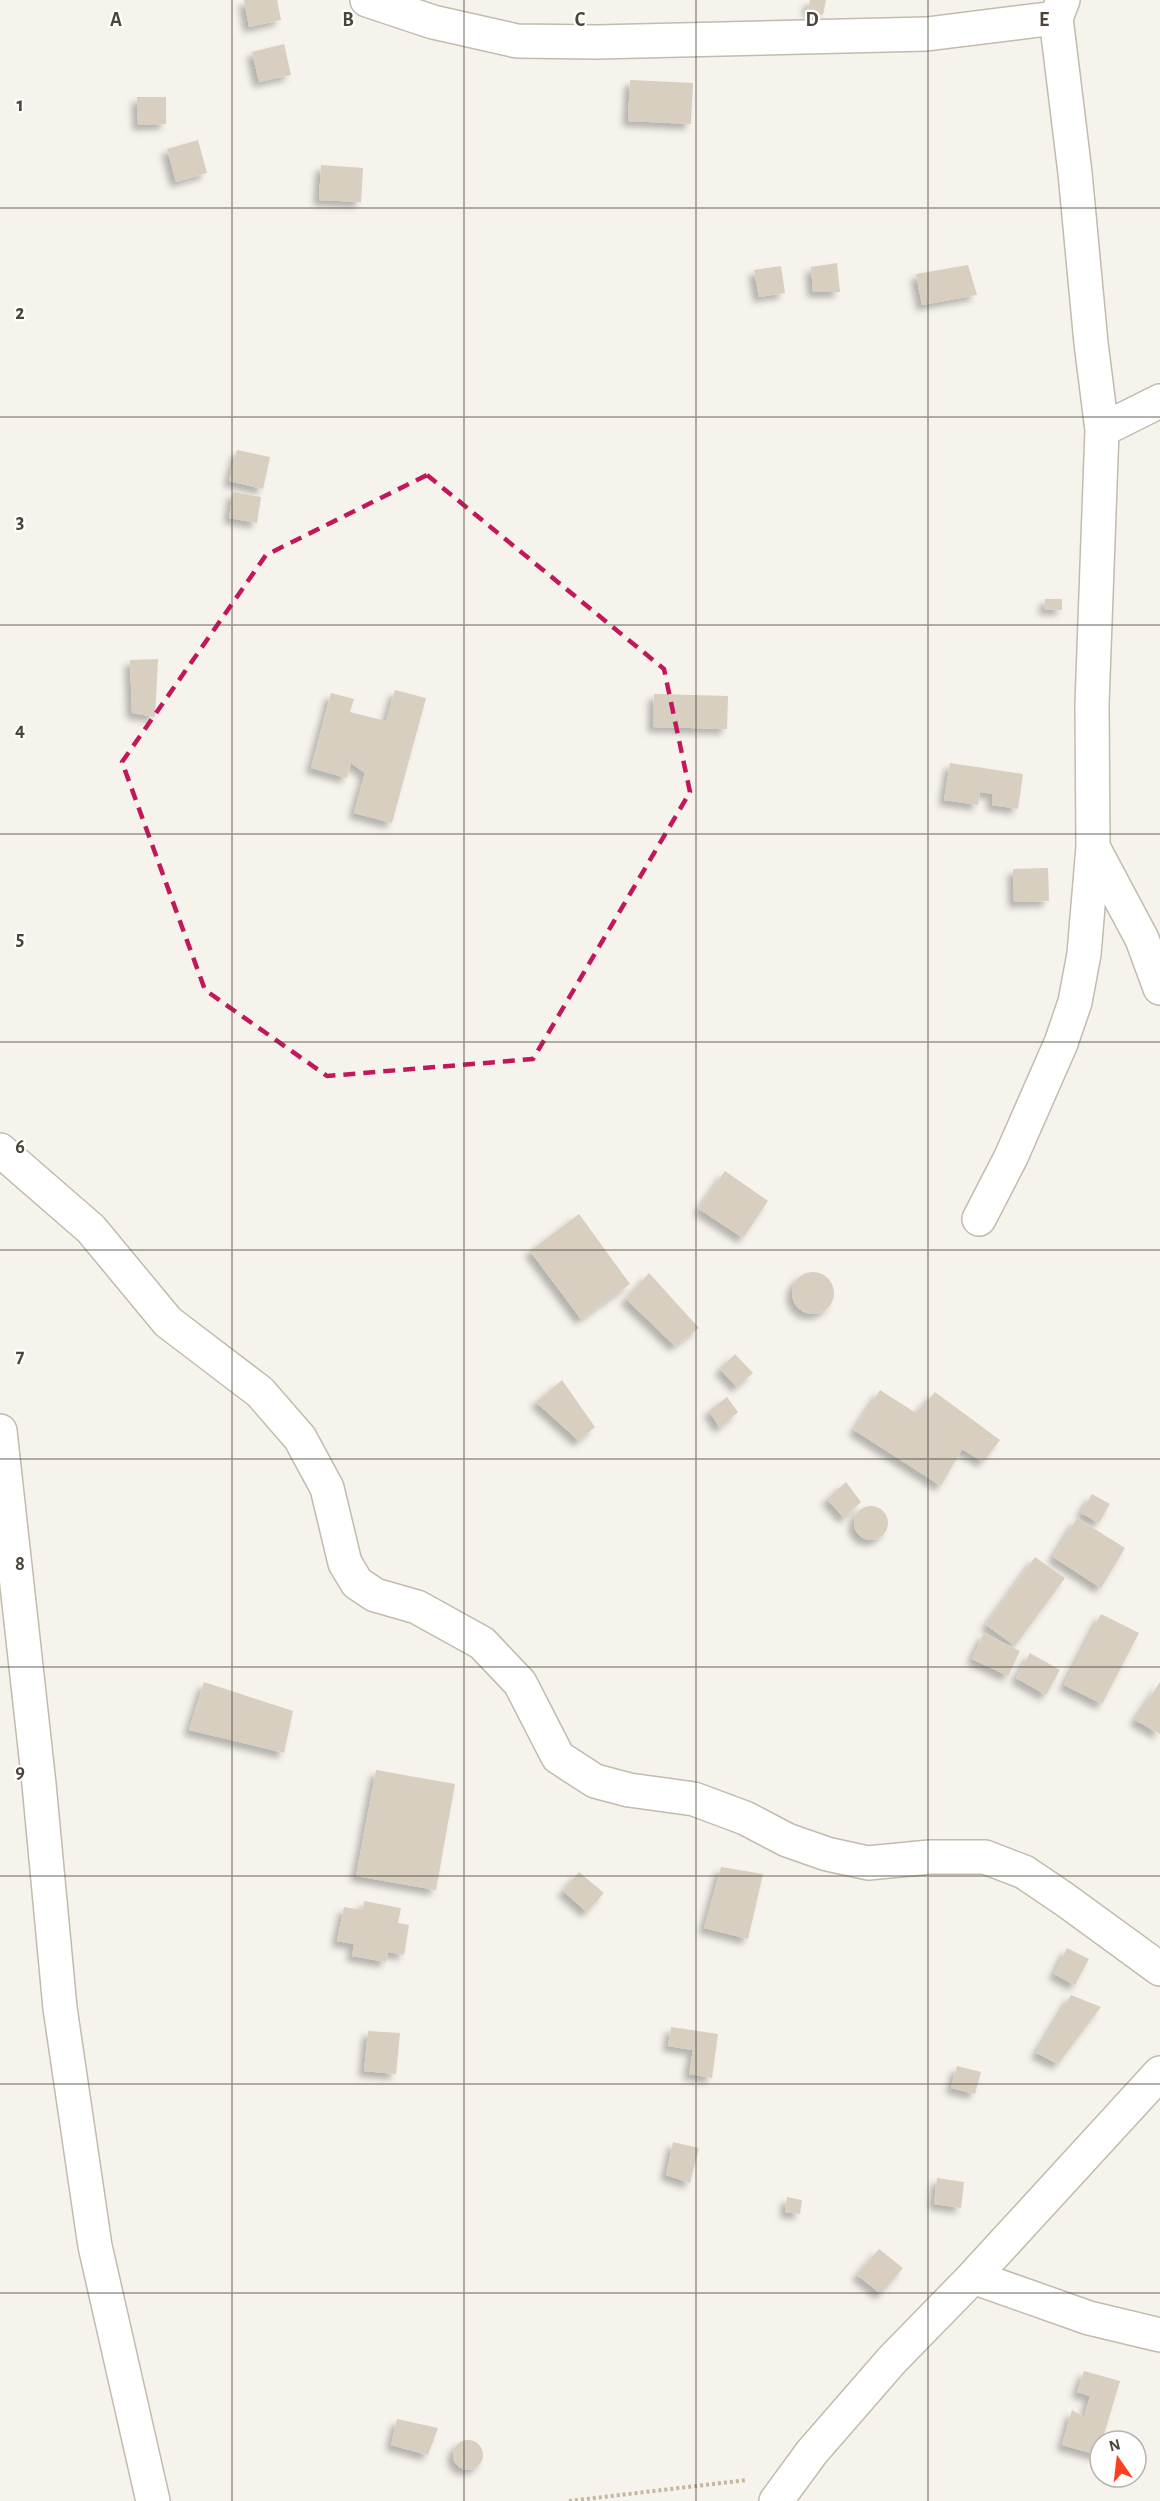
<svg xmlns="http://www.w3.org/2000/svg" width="1160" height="2501" font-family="'Alegreya Sans',sans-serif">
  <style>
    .building { fill: #d8cfc1; filter: url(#shadow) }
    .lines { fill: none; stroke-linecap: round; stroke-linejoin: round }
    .minor-casing { stroke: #c2bbae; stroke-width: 36 }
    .path { stroke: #c4b79f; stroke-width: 4; stroke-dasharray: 3 3; stroke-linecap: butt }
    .minor { stroke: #fff; stroke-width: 33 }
    .marked { fill: none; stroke: #c2185b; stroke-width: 4.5; stroke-dasharray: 12 8; stroke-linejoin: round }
    .grid { fill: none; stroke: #4b4439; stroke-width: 1.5; stroke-opacity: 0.55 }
    .grid-label { font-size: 20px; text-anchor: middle; font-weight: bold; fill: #4b4439; stroke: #fff; stroke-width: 4.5; stroke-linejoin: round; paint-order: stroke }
  </style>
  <defs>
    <filter id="shadow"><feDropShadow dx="-5.5" dy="5.5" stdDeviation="3" flood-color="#0004"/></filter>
  </defs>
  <rect width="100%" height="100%" fill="#f6f3ec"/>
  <!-- building -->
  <path class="building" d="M244 0H277L281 20 249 27Z
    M810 0H826L823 15 807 11Z
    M284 44 291 75 259 82 252 52Z
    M630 80 693 83 691 124 628 121Z
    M137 97H166V124L138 125Z
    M198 140 207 173 176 182 167 149Z
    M321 165 363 168 361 202 319 200Z
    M837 263 840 292H813L811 267Z
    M968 265 977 295 922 305 916 274Z
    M781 266 785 293 759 297 754 270Z
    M237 450 270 457 263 489 229 481Z
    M233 492 261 497 257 523 229 518Z
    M1045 599H1062V610L1044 609Z
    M158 659 155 717 132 713 130 660Z
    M395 690 426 698 392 823 354 813 365 773 351 763 347 778 311 768 331 693 354 699 350 712 386 721Z
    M654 694 728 696 727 729 653 727Z
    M950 763 1023 774 1018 809 992 805 993 794 980 792 978 805 944 800Z
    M1048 868 1049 901 1014 902 1013 869Z
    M725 1171 768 1201 743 1238 699 1209Z
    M579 1214 630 1284 581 1319 530 1251Z
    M792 1293a21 21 0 1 1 42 0a21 21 0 1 1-42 0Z
    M649 1273 699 1328 675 1346 626 1299Z
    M735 1354 753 1373 737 1387 720 1369Z
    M562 1380 595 1427 579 1441 536 1402Z
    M880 1390 916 1413 935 1392 1000 1440 983 1462 962 1449 941 1486 854 1430Z
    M727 1397 738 1412 720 1428 709 1411Z
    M846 1482 861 1502 844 1518 827 1499Z
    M1092 1494 1110 1504 1099 1523 1081 1513Z
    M854 1523a17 17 0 1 1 34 0a17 17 0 1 1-34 0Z
    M1077 1518 1125 1548 1101 1588 1053 1557Z
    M1035 1557 1065 1578 1015 1646 986 1625Z
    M1101 1614 1139 1633 1102 1704 1064 1685Z
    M984 1633 1020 1651 1008 1676 972 1659Z
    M1030 1653 1060 1670 1046 1695 1016 1678Z
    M204 1682 293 1711 284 1753 189 1730Z
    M1160 1682V1734L1135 1720Z
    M376 1770 455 1784 436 1890 356 1876Z
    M721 1867 763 1874 748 1939 704 1928Z
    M579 1872 604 1893 587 1912 563 1891Z
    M364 1901 401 1908 398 1923 409 1925 404 1955 388 1952 386 1962 352 1956 354 1944 337 1941 344 1907 363 1910Z
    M1067 1948 1089 1959 1075 1985 1054 1974Z
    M1071 1995 1101 2007 1058 2064 1036 2053Z
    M671 2027 718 2034 712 2078 689 2074 693 2050 668 2046Z
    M368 2031 400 2033 396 2074 364 2071Z
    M957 2066 981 2072 975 2094 951 2088Z
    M673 2142 699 2148 690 2183 666 2175Z
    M937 2178 964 2182 961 2208 934 2204Z
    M787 2197 802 2200 800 2214 785 2212Z
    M879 2249 903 2268 881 2294 857 2275Z
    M1084 2371 1120 2381 1102 2441H1100L1098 2455 1062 2445 1072 2410 1084 2417 1090 2396 1077 2392Z
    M397 2419 438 2428 428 2455 391 2445Z
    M453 2455a15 15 0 1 1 30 0a15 15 0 1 1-30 0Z"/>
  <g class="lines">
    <!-- minor casing -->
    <g class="minor-casing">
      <path id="minor" d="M367 0 433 22 517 41 597 42 927 34 1056 18
        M1102 430 1160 401
        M1093 847 1142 939 1160 988
        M0 1150 91 1229 168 1322 260 1392 300 1438 327 1488 345 1563 357 1583 375 1595 417 1607 482 1643 520 1683 558 1757 595 1781 629 1790 694 1799 745 1818 787 1840 827 1854 868 1863 930 1857H985L1024 1872 1064 1899 1160 1969
        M979 1219 1011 1157 1061 1043 1075 1002 1084 954 1093 847 1092 704 1102 430 1091 343 1075 173 1056 18 1063 0
        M0 1431 39 1784 60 2008 95 2246 153 2501
        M973 2277 1089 2318 1160 2335
        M776 2501 812 2452 892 2360 973 2277 1160 2073"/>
    </g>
    <!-- path -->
    <path class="path" d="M569 2501 747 2480"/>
    <!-- minor -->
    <use href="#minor" class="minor"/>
  </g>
  <!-- marked area -->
  <path class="marked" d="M427 475 664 669 690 792 533 1059 327 1076 205 990 122 762 266 555Z"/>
  <!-- grid -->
  <path class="grid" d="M232 0V2501M464 0V2501M696 0V2501M928 0V2501M0 208H1160M0 417H1160M0 625H1160M0 834H1160M0 1042H1160M0 1250H1160M0 1459H1160M0 1667H1160M0 1876H1160M0 2084H1160M0 2293H1160"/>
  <g class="grid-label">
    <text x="116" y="26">A</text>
    <text x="348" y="26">B</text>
    <text x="580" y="26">C</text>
    <text x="812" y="26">D</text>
    <text x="1044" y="26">E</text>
    <text x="20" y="111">1</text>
    <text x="20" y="319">2</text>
    <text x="20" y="528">3</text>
    <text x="20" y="736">4</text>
    <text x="20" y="945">5</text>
    <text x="20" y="1153">6</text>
    <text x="20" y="1362">7</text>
    <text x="20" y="1570">8</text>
    <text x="20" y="1778">9</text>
  </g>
  <!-- north arrow -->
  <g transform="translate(1118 2459) rotate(346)"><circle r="28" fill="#ffffff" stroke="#b7b4b0" stroke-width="1.5"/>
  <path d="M0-4.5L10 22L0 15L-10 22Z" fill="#fc3f1d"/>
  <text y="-9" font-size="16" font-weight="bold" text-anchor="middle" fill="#4b4439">N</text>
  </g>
</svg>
